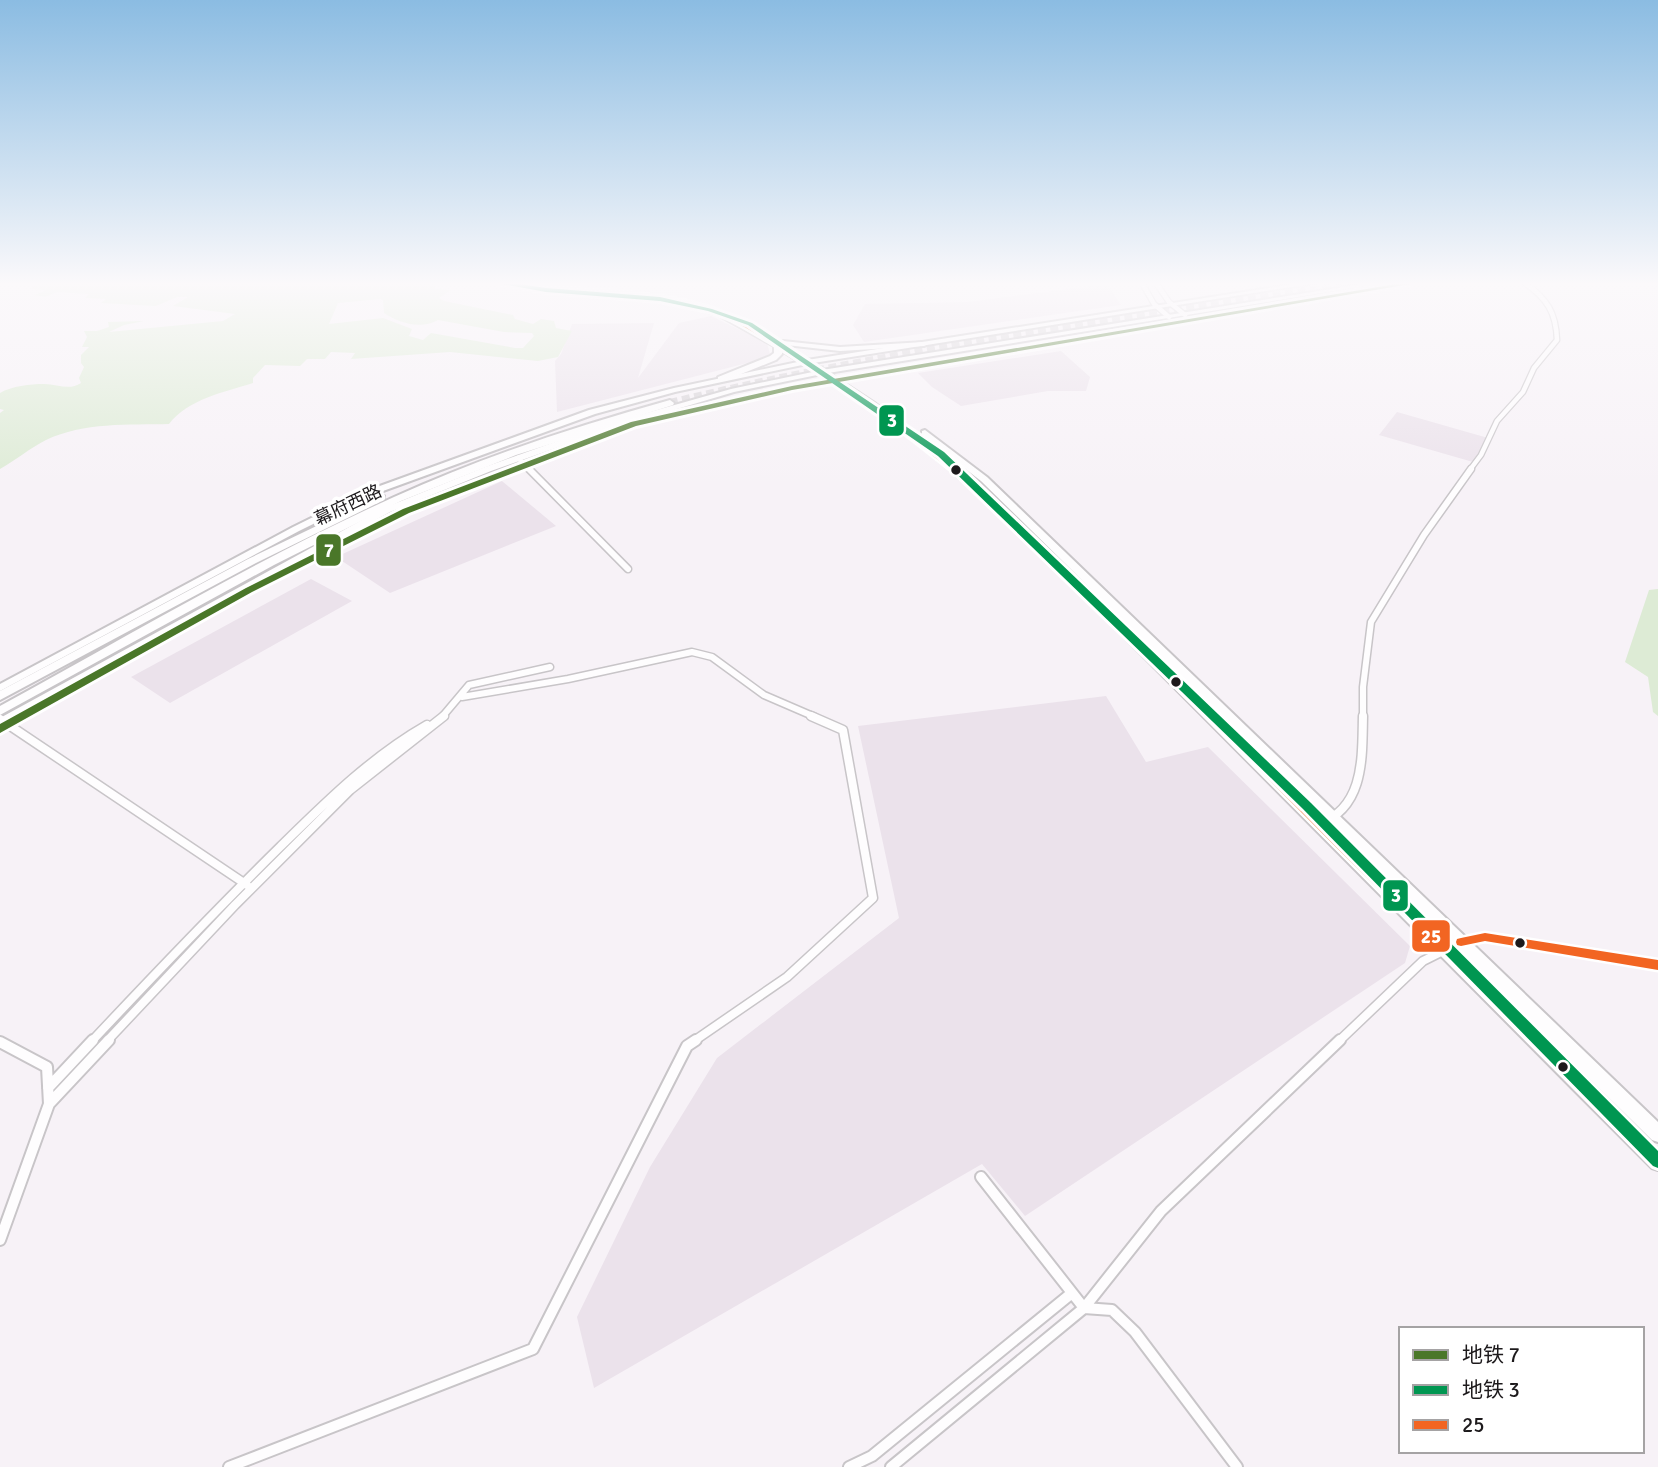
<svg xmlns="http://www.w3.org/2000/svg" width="1658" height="1467" font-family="Signika,'Noto Sans SC',sans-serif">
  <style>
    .built { fill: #ebe2eb }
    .green { fill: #ddebd5; fill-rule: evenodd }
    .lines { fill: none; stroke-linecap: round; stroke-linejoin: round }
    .trunk-tunnel { stroke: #d6d2d6; stroke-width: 8; stroke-dasharray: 8 4.5; stroke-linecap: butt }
    .minor-far3-casing { stroke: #c8c5c8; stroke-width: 7 }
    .minor-far2-casing { stroke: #c8c5c8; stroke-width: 9 }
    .minor-far1-casing { stroke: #c8c5c8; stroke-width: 11 }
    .minor-casing { stroke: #c8c5c8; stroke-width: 14 }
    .secondary-casing { stroke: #c8c5c8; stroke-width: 4 }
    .primary-casing { stroke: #c8c5c8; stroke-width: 4 }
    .trunk-casing { stroke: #c8c5c8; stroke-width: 4 }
    .minor-far3 { stroke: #fefdfe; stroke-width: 4.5 }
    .minor-far2 { stroke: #fefdfe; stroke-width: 6 }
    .minor-far1 { stroke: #fefdfe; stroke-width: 8 }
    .minor { stroke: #fefdfe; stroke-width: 10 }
    .secondary { fill: #fefdfe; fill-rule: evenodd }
    .primary { fill: #fefdfe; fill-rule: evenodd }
    .trunk { fill: #fefdfe; fill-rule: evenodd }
    .bus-1-casing { stroke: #fff; stroke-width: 5 }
    .bus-1 { fill: #f26522; fill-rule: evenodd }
    .metro-1-casing { stroke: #fff; stroke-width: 6 }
    .metro-2-casing { stroke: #fff; stroke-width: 6 }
    .metro-1 { fill: #4a7729; fill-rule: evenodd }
    .metro-2 { fill: #009651; fill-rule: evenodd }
    .bus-dot { fill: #1d1a1c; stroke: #fff; stroke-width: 2.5 }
    .labels { text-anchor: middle; stroke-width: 7; stroke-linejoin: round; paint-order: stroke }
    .far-street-label { font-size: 18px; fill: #1d1a1c; stroke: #fff }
    .line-badge { stroke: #fff; stroke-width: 2.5 }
    .badge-label { font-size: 19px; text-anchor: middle; font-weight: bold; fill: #fff }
  </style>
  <rect width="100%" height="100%" fill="#f7f2f7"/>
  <!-- built -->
  <path class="built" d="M1107 284 1121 305 864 342 853 325 865 304 968 302Z
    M711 316 767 343 770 354 755 361 557 412 555 361 561 354 572 324 654 323 638 378 679 323Z
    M1061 351 1090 377 1086 391H1048L961 406 932 387 918 373Z
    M1397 412 1488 438 1473 462 1379 435Z
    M502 481 556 526 390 593 336 557Z
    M311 579 352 601 170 703 131 677Z
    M1106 696 1146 762 1208 747 1410 946 1405 963 1025 1216 982 1164 594 1388 577 1317 650 1167 717 1058 899 918 858 726Z"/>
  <!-- green -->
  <path class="green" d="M39 283H435V289L451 290 439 298 444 301 513 315 515 319 533 324 541 319 554 321 556 328 572 331 558 357 538 361 450 352 351 359 355 353 331 352 325 359H307L300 366 265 365 253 378V383C225 392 188 399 169 424 128 425 84 422 46 440 30 448 16 460 0 469V413L4 410 0 409V393C12 386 30 384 44 384 58 384 69 391 81 383L79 378 84 367 81 363V355L89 347H82L87 337 84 331H97L109 327 108 322 144 321 124 325 109 332 223 321 235 314 173 306 188 297H177L156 306 101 303 106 299 85 298 89 294 57 292 45 297 35 295 46 290 30 289ZM380 299 383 300 384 313C400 323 420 330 438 320L504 332 532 333 534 336 523 348H515L431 333 423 340 409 336 412 329 383 318 329 324 338 303Z
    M1658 589V716L1653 712 1648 677 1625 662 1649 590Z"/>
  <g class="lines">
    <!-- trunk-tunnel -->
    <path class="trunk-tunnel" d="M670 403C895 348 1127 320 1356 283"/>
    <!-- minor-far3 casing -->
    <g class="minor-far3-casing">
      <path id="minor-far3" d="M1142 283 1154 304 1169 317
        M1156 283 1169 302 1185 315
        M518 458 531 471
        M1469 471 1481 455 1497 421 1523 392 1534 368 1557 340C1556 312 1547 299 1525 283"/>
    </g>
    <!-- minor-far2 casing -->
    <g class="minor-far2-casing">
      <path id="minor-far2" d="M529 469 628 569
        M462 697 568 679 692 652 712 657 764 695 815 717
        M442 717 469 685 550 667
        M1363 717V687L1371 622 1424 535 1471 469"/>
    </g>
    <!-- minor-far1 casing -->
    <g class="minor-far1-casing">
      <path id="minor-far1" d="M0 719 247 885
        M1319 824C1365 807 1362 757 1363 716
        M92 1041C153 976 216 910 280 847 326 802 371 757 427 725
        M107 1041 235 905 350 790 444 716
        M694 1041 787 977 873 898 843 730 811 716
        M1339 1041 1423 961 1461 942 1485 937 1658 965"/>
    </g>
    <!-- minor casing -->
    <g class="minor-casing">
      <path id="minor" d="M0 1042 47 1067 49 1104 0 1240
        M48 1088 93 1040
        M49 1104 109 1040
        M981 1177 1084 1308 1112 1310 1135 1332 1237 1467
        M229 1467 533 1349 687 1046 696 1040
        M849 1467 872 1456 1072 1293
        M891 1467 1084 1308 1161 1211 1340 1040"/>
    </g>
    <!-- secondary casing -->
    <g class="secondary-casing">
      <path id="secondary" d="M1301 283H1316L807 364 675 392 595 414 372 495 299 531 0 691V684L293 527 366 491 589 410 674 388 807 360Z
        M1369 283H1384L822 374 734 392 603 431 491 471 390 512 0 727V718L384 508 485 467 597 427 731 389 822 370Z"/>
    </g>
    <!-- primary casing -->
    <g class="primary-casing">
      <path id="primary" d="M497 283 651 294 700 304 723 312 812 362 876 404 938 450 1024 526 1658 1150V1170L1652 1168 1572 1088 1018 530C945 462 868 401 782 351V354L776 360 724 381H718V377L770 356 774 353V346L718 315 676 302 626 296 525 289Z
        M783 341 840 347 924 342 928 344 924 346 840 351 786 345 782 343Z
        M925 430 987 477 1658 1122V1142L1652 1140 981 481 922 435V431Z"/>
    </g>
    <!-- trunk casing -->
    <g class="trunk-casing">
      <path id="trunk" d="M670 400 674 403 673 405 516 455 401 501 274 565 0 715V706C130 635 259 558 394 497 483 457 576 426 670 400Z
        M381 495 384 496V500L256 563 0 700V691L248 559Z"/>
    </g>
    <!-- minor-far3 -->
    <use href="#minor-far3" class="minor-far3"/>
    <!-- minor-far2 -->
    <use href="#minor-far2" class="minor-far2"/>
    <!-- minor-far1 -->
    <use href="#minor-far1" class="minor-far1"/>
    <!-- minor -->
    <use href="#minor" class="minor"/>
    <!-- secondary -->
    <use href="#secondary" class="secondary"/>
    <!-- primary -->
    <use href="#primary" class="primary"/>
    <!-- trunk -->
    <use href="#trunk" class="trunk"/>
    <!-- bus-1 casing -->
    <g class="bus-1-casing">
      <path id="bus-1" d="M499 283H514C575 291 639 288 699 304 732 313 761 332 790 350 874 401 951 460 1023 527L1658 1153V1168L1654 1166 1019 529C945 462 868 402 783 350 754 333 726 313 693 306 651 296 609 294 567 291 545 290 519 290 499 283Z
        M1485 933 1658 960V970L1485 941 1461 946 1457 945 1456 942 1457 939 1461 938Z"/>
    </g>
    <!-- bus-1 -->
    <use href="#bus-1" class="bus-1"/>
    <!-- metro-1 casing -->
    <g class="metro-1-casing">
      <path id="metro-1" d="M1402 283H1416L792 390 636 426 409 513 252 592 0 733V724L246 588 403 509 631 422 792 386Z"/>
    </g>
    <!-- metro-2 casing -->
    <g class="metro-2-casing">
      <path id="metro-2" d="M497 283H513L546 288 660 297 712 309 752 323 944 452 1311 803 1658 1151V1168L1653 1166 1303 809 938 456 748 325 708 311 660 301 546 292Z"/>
    </g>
    <!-- metro-1 -->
    <use href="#metro-1" class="metro-1"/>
    <!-- metro-2 -->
    <use href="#metro-2" class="metro-2"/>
  </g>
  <!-- sky -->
  <linearGradient id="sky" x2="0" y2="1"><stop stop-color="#8bbce2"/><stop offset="0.58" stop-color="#fbf9fb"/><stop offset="1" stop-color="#fbf9fb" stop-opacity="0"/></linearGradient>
  <rect width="1658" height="489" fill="url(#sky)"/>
  <!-- markers -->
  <g class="bus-dot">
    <circle cx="956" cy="470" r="6"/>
    <circle cx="1176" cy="682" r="6"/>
    <circle cx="1520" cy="943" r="6"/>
    <circle cx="1563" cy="1067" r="6"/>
  </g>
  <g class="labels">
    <!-- far-street labels -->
    <g class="far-street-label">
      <text transform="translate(348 505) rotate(-25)" y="6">幕府西路</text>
    </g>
  </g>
  <g class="line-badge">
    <rect x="878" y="404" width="27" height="33" rx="7" fill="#009651"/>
    <rect x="315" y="533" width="27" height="34" rx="7" fill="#4a7729"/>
    <rect x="1382" y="879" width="27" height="33" rx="7" fill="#009651"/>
    <rect x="1411" y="919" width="40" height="34" rx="7" fill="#f26522"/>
  </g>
  <g class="badge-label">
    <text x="892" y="427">3</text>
    <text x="329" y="557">7</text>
    <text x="1396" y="902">3</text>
    <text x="1431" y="943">25</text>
  </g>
  <!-- legend -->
  <rect x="1399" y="1327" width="245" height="126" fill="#ffffff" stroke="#a5a3a4" stroke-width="2"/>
  <rect x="1413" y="1350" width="35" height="10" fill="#4a7729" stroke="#a5a3a4" stroke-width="2"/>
  <text x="1462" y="1362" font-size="21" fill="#1d1a1c">地铁 7</text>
  <rect x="1413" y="1385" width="35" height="10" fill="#009651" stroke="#a5a3a4" stroke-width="2"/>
  <text x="1462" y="1397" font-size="21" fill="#1d1a1c">地铁 3</text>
  <rect x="1413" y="1420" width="35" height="10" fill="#f26522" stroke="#a5a3a4" stroke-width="2"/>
  <text x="1462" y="1432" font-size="21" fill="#1d1a1c">25</text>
</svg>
